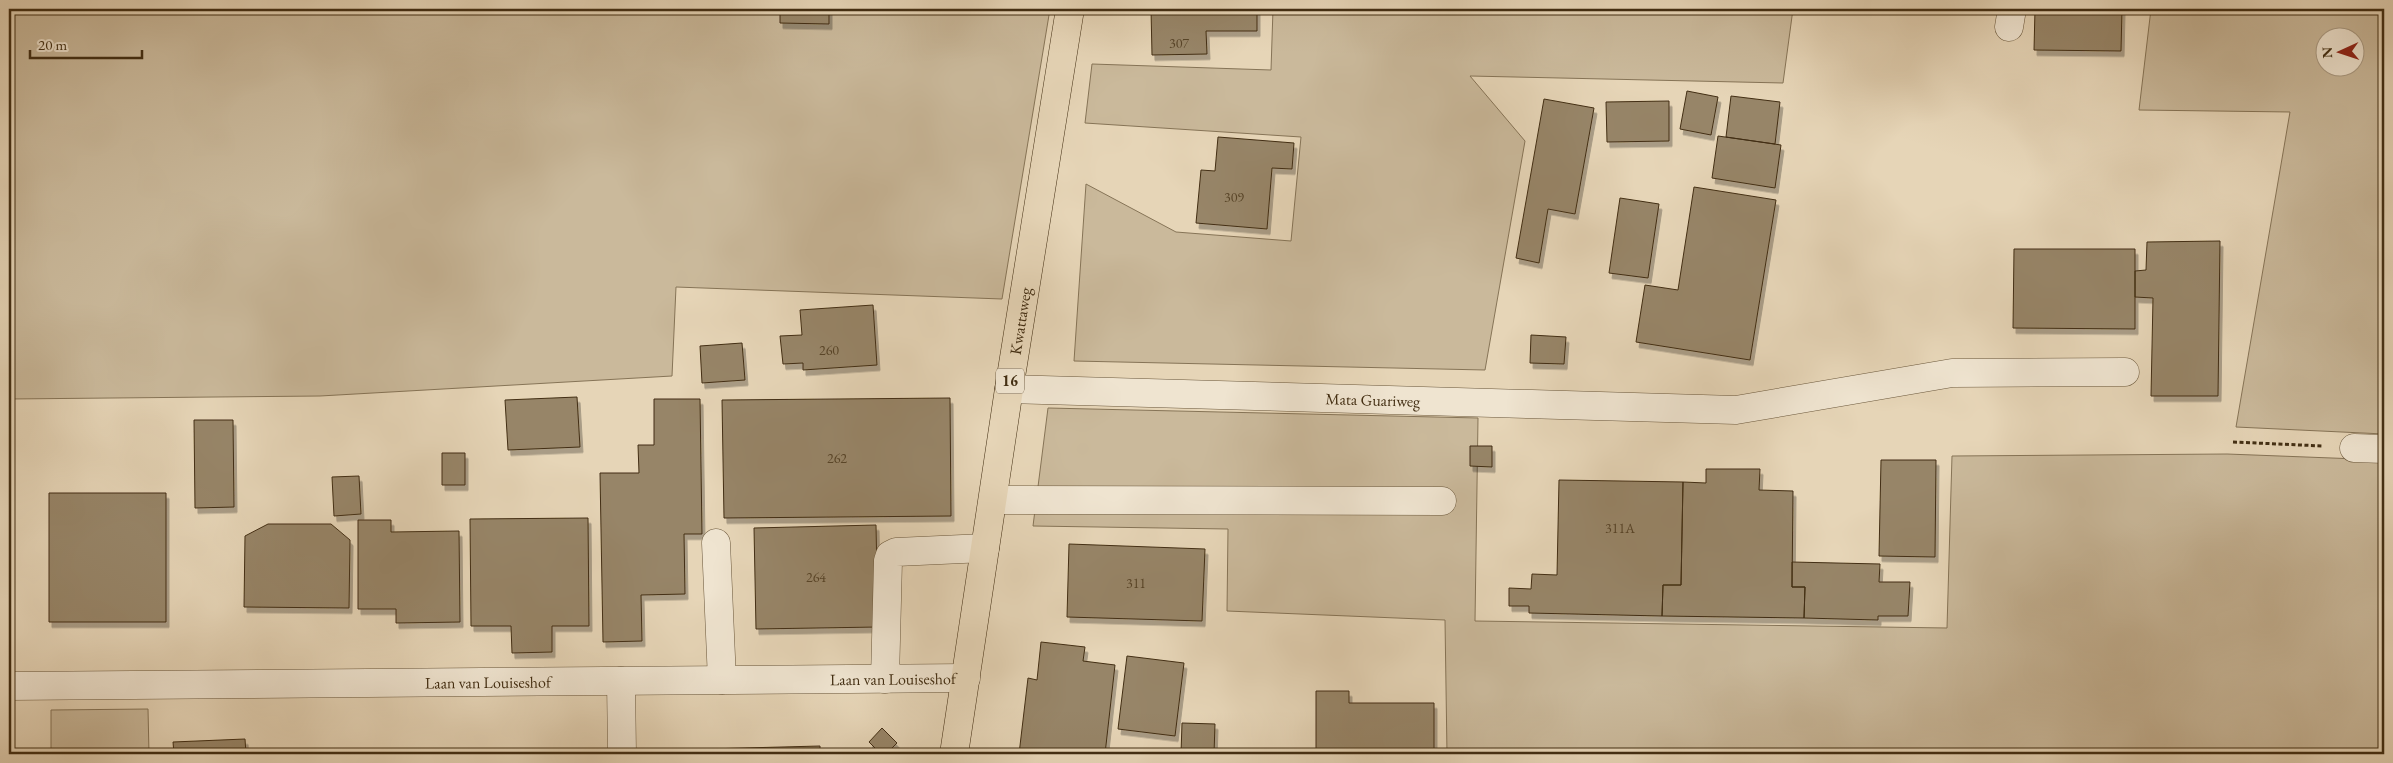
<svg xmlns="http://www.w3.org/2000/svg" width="2393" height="763" font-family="'EB Garamond',serif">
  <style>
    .green { fill: #cab99b; stroke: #867457; fill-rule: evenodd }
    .building { fill: #978568; stroke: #422e13; filter: url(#shadow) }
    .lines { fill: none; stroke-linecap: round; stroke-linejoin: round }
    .minor-casing { stroke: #6b583c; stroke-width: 29 }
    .major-casing { stroke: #422e13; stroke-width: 29 }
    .path { stroke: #422e13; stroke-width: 3; stroke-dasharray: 4 2.5; stroke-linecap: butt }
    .minor { stroke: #efe4d0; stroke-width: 28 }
    .major { stroke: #e6d5b7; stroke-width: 28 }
    .labels { text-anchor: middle; stroke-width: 4; stroke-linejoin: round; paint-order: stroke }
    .number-label { font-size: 14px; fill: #574428 }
    .shield { fill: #efe4d0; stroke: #76654c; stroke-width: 1 }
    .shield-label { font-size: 15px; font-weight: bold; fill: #422e13 }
    .street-label { font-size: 16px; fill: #422e13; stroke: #efe4d0 }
  </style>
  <defs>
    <filter id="shadow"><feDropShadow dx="3" dy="5.5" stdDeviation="0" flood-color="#0004"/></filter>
  </defs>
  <rect width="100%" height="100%" fill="#e6d5b7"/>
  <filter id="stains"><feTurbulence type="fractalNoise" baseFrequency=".004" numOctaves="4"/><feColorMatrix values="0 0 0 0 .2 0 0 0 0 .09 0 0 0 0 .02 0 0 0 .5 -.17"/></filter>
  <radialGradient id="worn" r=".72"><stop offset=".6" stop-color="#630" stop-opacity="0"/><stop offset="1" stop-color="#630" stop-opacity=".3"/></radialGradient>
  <!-- green -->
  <path class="green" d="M9 9H1050L1002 299 676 287 672 376 320 396 9 399Z
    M1273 9H1793L1783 83 1470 76 1525 141 1485 370 1074 361 1086 184 1176 232 1291 241 1301 137 1085 123 1092 64 1271 70Z
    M2151 9H2384V434L2236 427 2290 112 2139 110ZM2326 38H2356V68H2326Z
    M1048 408 1478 418 1475 621 1947 628 1952 456 2227 454 2384 460V754H1447L1445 620 1227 611 1228 529 1033 526Z
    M148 709 149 754H51V710Z"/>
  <!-- building -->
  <path class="building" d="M780 9H829V24L780 23Z
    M1151 9H1257V31H1206L1207 54 1152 55Z
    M2035 9H2122L2121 51 2034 50Z
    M1687 91 1718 97 1711 135 1680 129Z
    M1731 96 1780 102 1775 144 1726 137Z
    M1544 99 1594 108 1575 214 1548 209 1539 263 1516 258Z
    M1669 101V141L1607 142 1606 102Z
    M1718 136 1781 145 1775 188 1712 178Z
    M1218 137 1294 143 1292 169 1272 168 1267 229 1196 223 1201 170 1215 171Z
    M1694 187 1776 200 1750 360 1636 342 1645 285 1678 290Z
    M1620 198 1659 204 1648 278 1609 273Z
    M2220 241 2218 396H2151L2153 298 2135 297V271L2146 270 2147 242Z
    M2014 249H2135V329L2013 328Z
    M873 305 877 365 803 370V363L783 364 780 336 802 335 800 310Z
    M1531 335 1566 337 1564 364 1530 363Z
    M742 343 745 380 702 383 700 346Z
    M577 397 580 447 508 450 505 400Z
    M950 398 951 516 724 518 722 400Z
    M654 399H700L702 534H684L685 594 641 595 642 641 603 642 600 473H639L638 445H654Z
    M194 420H233L234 507 195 508Z
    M1470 446H1492V467L1470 466Z
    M442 453H465V485H442Z
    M1881 460H1936L1935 557 1879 556Z
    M1706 469H1760L1759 490 1793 491 1792 587H1805L1804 618 1662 616 1663 585H1681L1683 482 1706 483Z
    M359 476 361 514 334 516 332 477Z
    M1559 480 1683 482 1681 585H1663L1662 616 1529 613V606H1509V588L1531 589 1532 574 1557 575Z
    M49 493H166V622H49Z
    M588 518 589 626H552V652L512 653 511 626H471L470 519Z
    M358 520H391V532L459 531 460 622 396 623V609H358Z
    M268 524H331L350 540 349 608 244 607 245 536Z
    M876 525 878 627 756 629 754 528Z
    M1069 544 1205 549 1202 621 1067 617Z
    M1792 562 1880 564 1879 582H1910L1908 616H1878V620L1804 618 1805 587H1792Z
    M1041 642 1085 647 1083 661 1115 665 1105 754H1019L1028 678 1037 680Z
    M1127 656 1184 663 1175 736 1118 729Z
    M1316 691H1349V703H1434V754H1316Z
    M1182 723 1215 724 1214 754H1181Z
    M882 728 897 743 886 754H881L869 742Z
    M245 739 246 754H174L173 742Z
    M820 746V754H670L669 750Z
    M496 750V754H284V751Z"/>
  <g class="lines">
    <!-- minor casing -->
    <g class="minor-casing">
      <g id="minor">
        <path d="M2009 27 2012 9"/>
        <path id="s1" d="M1009 389 1736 410 1952 373 2125 372"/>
        <path d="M2354 448 2384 449"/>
        <path d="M993 500 1442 501"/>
        <path d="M716 543 722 680"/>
        <path d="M885 679 888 561 890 555 896 552 985 548"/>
        <path d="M621 681 622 754"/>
        <path id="s2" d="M9 686 966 678"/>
      </g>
    </g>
    <!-- major casing -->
    <g class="major-casing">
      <g id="major">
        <path id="s3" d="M954 754 1009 389 1070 9"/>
      </g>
    </g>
    <!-- path -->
    <path class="path" d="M2233 442 2323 446"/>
    <!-- minor -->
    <use href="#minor" class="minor"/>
    <!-- major -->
    <use href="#major" class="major"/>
  </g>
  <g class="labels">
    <!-- number labels -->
    <g class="number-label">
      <text x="1179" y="48">307</text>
      <text x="1234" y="202">309</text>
      <text x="829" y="355">260</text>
      <text x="837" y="463">262</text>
      <text x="1620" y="533">311A</text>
      <text x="816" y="582">264</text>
      <text x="1136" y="588">311</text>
    </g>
    <!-- shield labels -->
    <rect class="shield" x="996" y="368.5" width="28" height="25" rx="4"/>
    <g class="shield-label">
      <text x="1010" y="386">16</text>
    </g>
    <!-- street labels -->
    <g class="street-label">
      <text dy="6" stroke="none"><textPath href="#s3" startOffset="438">Kwattaweg</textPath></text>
      <text dy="6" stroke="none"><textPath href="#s1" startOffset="364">Mata Guariweg</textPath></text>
      <text dy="6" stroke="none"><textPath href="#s2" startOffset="884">Laan van Louiseshof</textPath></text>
      <text dy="6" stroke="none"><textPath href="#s2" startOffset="479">Laan van Louiseshof</textPath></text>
    </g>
  </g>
  <!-- margin -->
  <rect width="2393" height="763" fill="none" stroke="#e6d5b7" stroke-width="30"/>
  <rect x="10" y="10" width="2373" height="743" fill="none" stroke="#422e13" stroke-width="2.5"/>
  <rect x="15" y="15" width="2363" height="733" fill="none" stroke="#422e13"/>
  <!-- north arrow -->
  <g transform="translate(2340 52) rotate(267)"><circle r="24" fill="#efe4d0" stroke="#aa9b84"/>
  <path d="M0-4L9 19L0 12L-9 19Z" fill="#8f2418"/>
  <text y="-8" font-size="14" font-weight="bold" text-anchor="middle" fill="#422e13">N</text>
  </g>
  <!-- scale -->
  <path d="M30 50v8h112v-8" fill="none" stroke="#422e13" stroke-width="2.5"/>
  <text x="38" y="50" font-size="15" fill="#422e13" stroke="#efe4d0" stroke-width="4" paint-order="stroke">20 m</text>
  <rect width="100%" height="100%" filter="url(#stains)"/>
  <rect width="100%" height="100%" fill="url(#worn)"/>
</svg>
